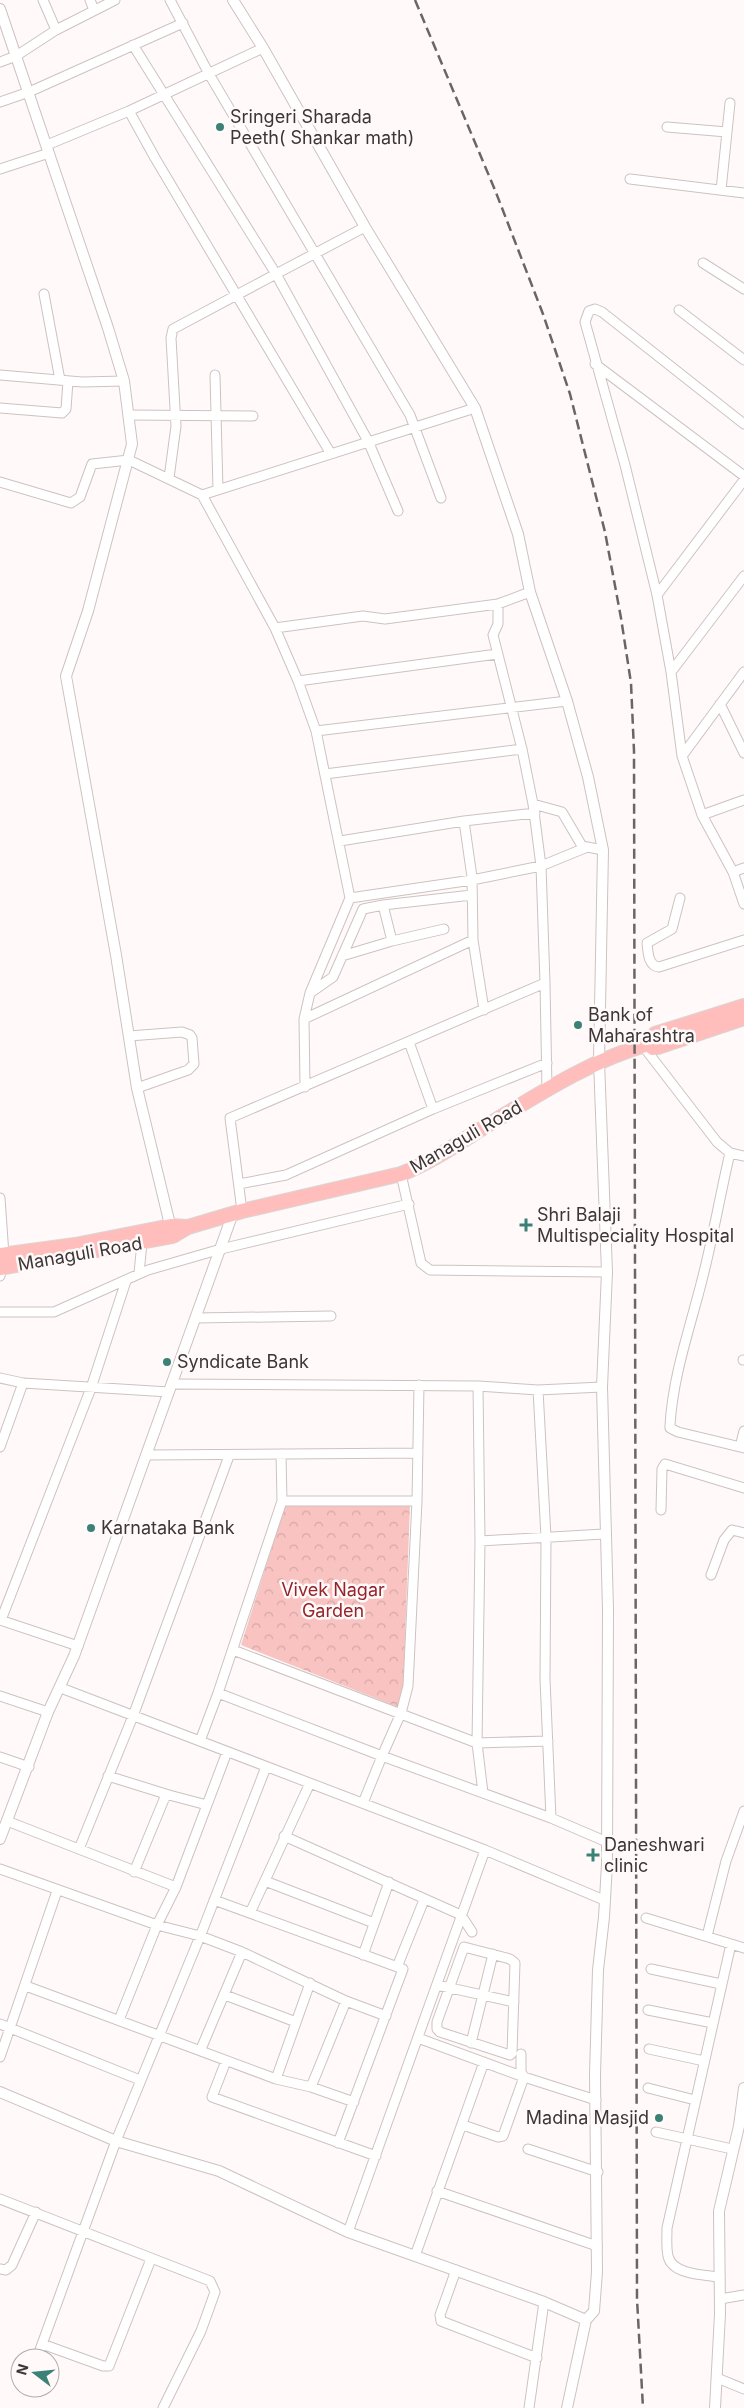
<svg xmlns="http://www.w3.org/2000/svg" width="744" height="2408" font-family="Inter,sans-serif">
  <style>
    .park { fill: url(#park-crowns) }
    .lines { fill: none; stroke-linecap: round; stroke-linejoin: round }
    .minor-casing { stroke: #cdc2c1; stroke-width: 11 }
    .tertiary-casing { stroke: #cdc2c1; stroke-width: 12 }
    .primary-casing { stroke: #d8d7d7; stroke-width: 16 }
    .minor { stroke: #fff; stroke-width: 9 }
    .tertiary { stroke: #fff; stroke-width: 10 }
    .primary { stroke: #ffbebb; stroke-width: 14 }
    .rail { stroke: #6a6665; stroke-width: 2.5; stroke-dasharray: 10 5; stroke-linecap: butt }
    .poi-dot { fill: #3c8176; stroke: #fffaf9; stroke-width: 2 }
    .labels { text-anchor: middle; stroke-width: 5; stroke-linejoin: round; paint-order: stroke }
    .poi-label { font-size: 18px; fill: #3b3736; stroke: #fffaf9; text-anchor: start }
    .street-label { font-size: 18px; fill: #3b3736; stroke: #fffaf9 }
    .park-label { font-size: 18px; fill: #96232b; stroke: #fffaf9 }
  </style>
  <defs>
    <pattern id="park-crowns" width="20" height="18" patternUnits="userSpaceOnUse" patternTransform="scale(1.25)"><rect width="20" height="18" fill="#f8c3c0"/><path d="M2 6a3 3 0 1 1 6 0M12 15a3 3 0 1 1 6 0" fill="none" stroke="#d6a8a6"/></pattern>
  </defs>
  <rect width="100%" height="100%" fill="#fffaf9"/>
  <!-- park -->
  <path class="park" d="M410 1505 403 1691 398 1707 241 1645 285 1506Z"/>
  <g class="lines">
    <!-- minor casing -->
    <g class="minor-casing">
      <path id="minor" d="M43 0 56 30
        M90 0 94 10
        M170 0 209 74 410 415 441 498
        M133 45 276 274 173 329 171 338 176 426 169 478
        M0 62 16 56 56 30 115 0
        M0 102 29 92 183 23
        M129 111 155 158 331 454
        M667 127 727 132
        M47 145 129 111 263 48
        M0 169 49 153
        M630 179 744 193
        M721 190 730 103
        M365 227 276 274 368 441 398 511
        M703 263 744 289
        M44 294 60 380
        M679 310 744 360
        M595 364 744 476
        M0 375 82 382 124 381
        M215 375 218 490
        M0 408 62 413 66 409 68 381
        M129 415 253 416
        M744 480 657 595 671 672 682 756 702 815 744 800
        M0 482 71 503 80 497 92 464 129 460 202 495 275 628 298 681 316 731 350 898 310 993 304 1019 305 1087
        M202 495 475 408
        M657 595 625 465 585 322 589 311 595 309 602 312 744 424
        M275 628 363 616 385 619 498 604
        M671 672 744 576
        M298 681 497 654
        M720 704 744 753
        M316 731 567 701
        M522 749 493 635 498 624V604L530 592
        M682 756 744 672
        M325 774 522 749 533 804
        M702 815 733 872
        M464 821 472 877 473 940
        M340 841 464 821 535 813
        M744 868 733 872 744 904
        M350 898 472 880 541 866 585 848
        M680 898 672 929 647 943C648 952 648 966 659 967L744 940
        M383 905 392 941
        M342 956 392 941 444 929
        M545 983 541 866 533 804 562 812 582 846 603 850
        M310 993 333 977 363 909 383 905 472 895
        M304 1019 473 940 484 1010
        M129 1036 182 1032 190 1035 192 1038 194 1064 188 1070 137 1088
        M409 1042 433 1109
        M643 1046 717 1142 730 1153 744 1156
        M730 1153C720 1195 713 1238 702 1280 690 1328 673 1375 670 1425V1428L678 1432 744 1448
        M401 1174 421 1263 430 1270 607 1272
        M239 1184 286 1175 433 1109 547 1063
        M0 1198 4 1255 0 1276
        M242 1211 230 1118 545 983 547 1089
        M139 1273 142 1243
        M0 1312H54L148 1270 221 1249 409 1204
        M196 1318 331 1316
        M743 1360H744
        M0 1378 23 1383 169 1392
        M172 1384 478 1386
        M538 1390 546 1537 545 1679 551 1818
        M0 1447 23 1383
        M740 1447 744 1431
        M281 1454 282 1501
        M146 1455 418 1453
        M417 1501 419 1385
        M661 1510 662 1469 665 1464 744 1488
        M480 1541 604 1534
        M711 1575 724 1540 732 1530 744 1533
        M0 1620 78 1646
        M1 1620 91 1388 126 1281
        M233 1650 477 1743 548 1741
        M61 1688 485 1850 604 1900
        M0 1696 48 1712
        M200 1741 218 1693 382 1756 401 1713 408 1686 417 1501H282L218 1693
        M0 1757 29 1767
        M108 1776 169 1795
        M483 1793 477 1743 480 1541 478 1386 538 1390 602 1387
        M363 1803 382 1756 551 1818 607 1842
        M7 1821 176 1887
        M284 1836 461 1915 472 1932
        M79 1849 133 1716 229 1456
        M0 1869 157 1925 200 1936 242 1952 346 2001 386 2016
        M134 1872 165 1797 169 1795 207 1805
        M265 1881 374 1923
        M214 1900 403 1969 338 2143
        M250 1913 310 1783
        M646 1918 744 1948
        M707 1936 726 1861 744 1811
        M464 1947 510 1959 515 1963 512 2053 510 2055 440 2032 437 2029V2022Z
        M363 1955 389 1882
        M397 1967 424 1900
        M651 1969 721 1984
        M437 1985 514 2002
        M26 1986 276 2079 311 2087 354 2102
        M225 1995 296 2022
        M648 2010 713 2023
        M119 2020 157 1925 176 1887 227 1752
        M0 2024 140 2080
        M418 2038 524 2077 596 2100
        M471 2043 493 1954
        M201 2049 242 1952
        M649 2049 704 2061
        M0 2057 57 1891
        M226 2061 212 2097 376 2156
        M276 2079 310 1983
        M311 2087 346 2001
        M648 2088 695 2100
        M463 2125 498 2137 503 2136 524 2077 521 2072V2054
        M656 2132 732 2149
        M528 2149 598 2172
        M437 2191 597 2246
        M0 2199 210 2281 215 2292 201 2331 163 2408
        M348 2232 485 1850
        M415 2256 484 2062
        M0 2269 6 2270 12 2265 36 2212
        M456 2270 440 2315 441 2321 537 2358
        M720 2277C705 2275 672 2275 668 2256 666 2247 667 2237 667 2228L731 1944
        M720 2299 744 2295
        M42 2344 103 2366H109L151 2259
        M37 2358 116 2141 203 1929 266 1767
        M717 2378 744 2389
        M529 2408 544 2302"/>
    </g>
    <!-- tertiary casing -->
    <g class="tertiary-casing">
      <path id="tertiary" d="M0 9 108 328 124 381 132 444 88 611 66 676 116 955 137 1088 172 1233
        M0 1839 48 1712 74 1656 233 1213
        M0 2092 116 2141 219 2171 348 2232 544 2302 586 2320 594 2311 597 2272 595 2075 598 1970 604 1917 607 1864 608 1609 602 1387 607 1272 599 1061 603 850 588 777 567 701 530 592 518 534 475 408 365 227 263 48 233 0
        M567 2408 586 2320
        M715 2408 720 2314 719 2211 739 2126 744 2088"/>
    </g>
    <!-- primary casing -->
    <g class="primary-casing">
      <path id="primary" d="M648 1044 655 1034 744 1006
        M0 1255 75 1245 171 1226 188 1227
        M0 1268 173 1236 188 1227 242 1211 401 1174C429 1163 453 1147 478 1131 533 1098 586 1062 648 1044L653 1048 658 1047 744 1018"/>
    </g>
    <!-- minor -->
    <use href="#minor" class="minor"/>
    <!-- tertiary -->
    <use href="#tertiary" class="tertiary"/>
    <!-- primary -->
    <use href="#primary" class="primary"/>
    <!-- rail -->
    <path class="rail" d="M415 0 495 190 543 314 570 394 605 532 621 618 631 683 634 751 637 2299 643 2408"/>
  </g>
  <!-- markers -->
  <g class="poi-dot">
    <circle cx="220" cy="127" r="5"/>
    <circle cx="578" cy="1025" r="5"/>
    <path d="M523.5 1217.5h5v5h5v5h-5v5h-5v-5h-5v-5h5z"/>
    <circle cx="167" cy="1362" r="5"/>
    <circle cx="91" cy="1528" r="5"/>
    <path d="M590.5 1847.5h5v5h5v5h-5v5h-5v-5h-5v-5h5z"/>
    <circle cx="659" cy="2118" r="5"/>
  </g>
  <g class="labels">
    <!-- poi labels -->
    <g class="poi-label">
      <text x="230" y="123">Sringeri Sharada<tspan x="230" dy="21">Peeth( Shankar math)</tspan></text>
      <text x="588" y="1021">Bank of<tspan x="588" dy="21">Maharashtra</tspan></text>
      <text x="537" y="1221">Shri Balaji<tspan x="537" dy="21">Multispeciality Hospital</tspan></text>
      <text x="177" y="1368">Syndicate Bank</text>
      <text x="101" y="1534">Karnataka Bank</text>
      <text x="604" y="1851">Daneshwari<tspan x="604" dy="21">clinic</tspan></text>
      <text x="649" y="2124" text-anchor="end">Madina Masjid</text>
    </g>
    <!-- street labels -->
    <g class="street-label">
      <text transform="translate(466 1137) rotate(-30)" y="6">Managuli Road</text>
      <text transform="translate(80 1254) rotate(-10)" y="6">Managuli Road</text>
    </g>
    <!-- park labels -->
    <g class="park-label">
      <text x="333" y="1596">Vivek Nagar<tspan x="333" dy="21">Garden</tspan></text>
    </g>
  </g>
  <!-- north arrow -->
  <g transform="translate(35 2373) rotate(286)"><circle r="24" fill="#fffaf9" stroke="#b1acab"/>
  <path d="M0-4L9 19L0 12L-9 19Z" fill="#3c8176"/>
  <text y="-8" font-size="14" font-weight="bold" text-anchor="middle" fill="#3b3736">N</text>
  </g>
</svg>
